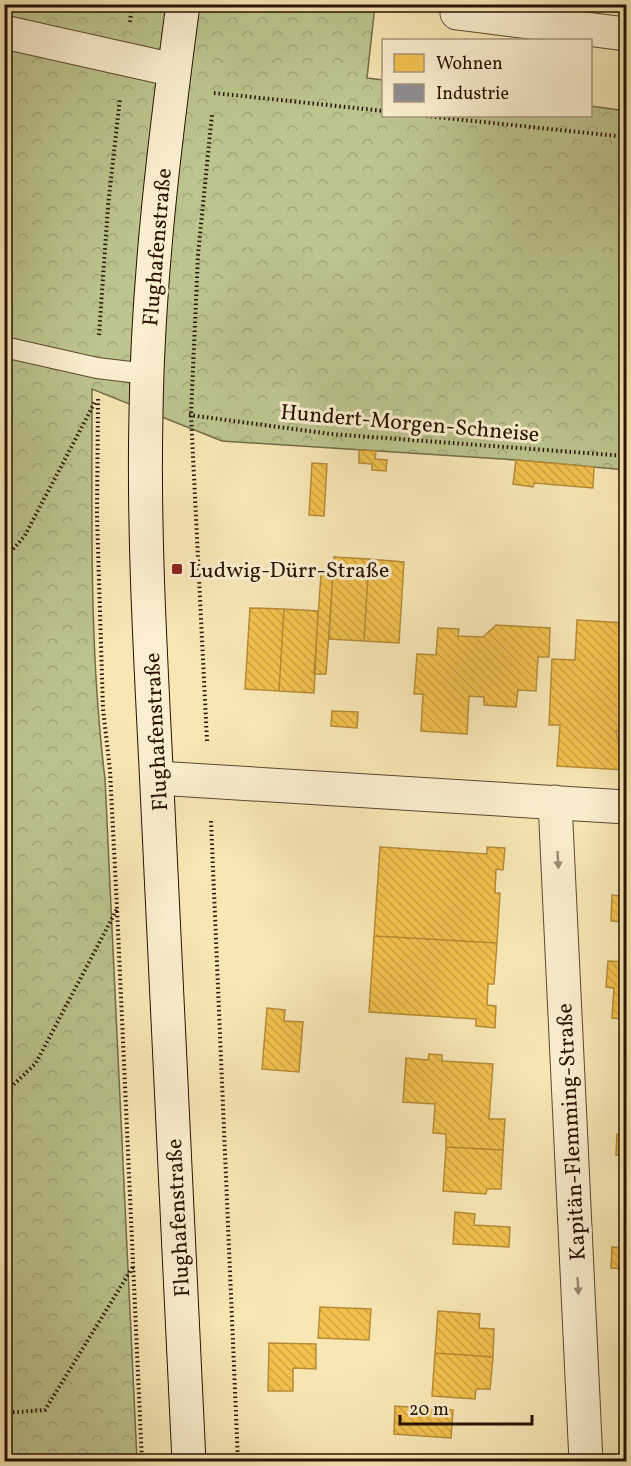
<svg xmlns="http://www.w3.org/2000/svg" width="631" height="1466" font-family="Vollkorn,serif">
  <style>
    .forest { fill: url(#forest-crowns); stroke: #726c47; stroke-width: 1.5 }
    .homes { fill: url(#homes-back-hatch); stroke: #b68c37; stroke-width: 1.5 }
    .industry { fill: url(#industry-back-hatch); stroke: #6f6866; stroke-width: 1.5 }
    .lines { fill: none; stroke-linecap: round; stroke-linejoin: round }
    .lane-casing { stroke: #5d472d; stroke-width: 22 }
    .street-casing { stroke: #5d472d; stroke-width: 35 }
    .secondary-casing { stroke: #291200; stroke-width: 35 }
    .path { stroke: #291200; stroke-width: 4; stroke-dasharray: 1.5 3; stroke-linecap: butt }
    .lane { stroke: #faefcf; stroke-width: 20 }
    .street { stroke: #faefcf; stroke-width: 33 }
    .secondary { stroke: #faefcf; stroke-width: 33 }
    .oneway { fill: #9c8c72 }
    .poi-dot { fill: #8f2418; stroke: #faefcf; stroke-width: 2 }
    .labels { text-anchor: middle; stroke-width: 6; stroke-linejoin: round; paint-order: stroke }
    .street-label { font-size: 22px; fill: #291200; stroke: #faefcf }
    .poi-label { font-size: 22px; fill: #291200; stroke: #faefcf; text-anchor: start }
  </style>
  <defs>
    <pattern id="forest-crowns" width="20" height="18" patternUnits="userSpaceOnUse" patternTransform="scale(1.5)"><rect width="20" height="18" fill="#bcc58e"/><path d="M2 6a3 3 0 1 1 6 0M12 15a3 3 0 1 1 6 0" fill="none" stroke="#a2a879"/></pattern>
    <pattern id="homes-back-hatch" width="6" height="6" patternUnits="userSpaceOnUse" patternTransform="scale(1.5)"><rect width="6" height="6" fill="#f2c14e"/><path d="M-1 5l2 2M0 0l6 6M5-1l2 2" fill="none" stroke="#d0a542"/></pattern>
    <pattern id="industry-back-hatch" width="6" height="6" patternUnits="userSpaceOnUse" patternTransform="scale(1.5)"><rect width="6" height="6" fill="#8d8d92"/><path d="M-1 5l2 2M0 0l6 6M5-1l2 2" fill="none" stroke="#737275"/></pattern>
  </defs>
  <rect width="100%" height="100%" fill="#f8e7b5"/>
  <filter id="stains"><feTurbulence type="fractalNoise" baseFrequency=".00333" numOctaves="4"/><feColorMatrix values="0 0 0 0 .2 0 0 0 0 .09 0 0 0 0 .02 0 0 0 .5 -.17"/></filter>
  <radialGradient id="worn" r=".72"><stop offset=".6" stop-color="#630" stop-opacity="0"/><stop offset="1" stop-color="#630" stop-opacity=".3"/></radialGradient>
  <!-- forest -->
  <path class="forest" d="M5 5H375L367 78 383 80 384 116H590L591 106 626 111V470L516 460 222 441 92 389C92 519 89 649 105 779L137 1461 5 1462Z"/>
  <!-- homes -->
  <path class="homes" d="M359 450 376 451 375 459 387 460 386 471 372 470V464L359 463Z
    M516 460 594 467 593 488 534 483 533 487 513 484Z
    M312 463 327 464 324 516 309 515Z
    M334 557 369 559 364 641 329 639Z
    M369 559 404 562 399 643 364 641Z
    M321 574 333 575 326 674H314Z
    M250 608 284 609 279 691 245 689Z
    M284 609 318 611 314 693 279 691Z
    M577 620 626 623V692H623L621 731H616L625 770 557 766 560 725H549L552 659 575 660Z
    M496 625 550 628 549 657H538L536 691 518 690 516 707 484 705V697L469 696 467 734 421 731 423 694H414L417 654 436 655 438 628 459 629 458 636 483 637Z
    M332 711 358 712 357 728 331 726Z
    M380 847 487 854V847L505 848 503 870 496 869 495 893H500L497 943 374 936Z
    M622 865H626V922L611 921 612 895 620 896Z
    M374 936 497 943 494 984H488L487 1005 496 1006 495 1028 476 1026V1019L369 1012Z
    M608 961 626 962V1019L612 1018 614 988 606 987Z
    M267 1008 285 1010 284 1021 303 1022 299 1072 262 1069Z
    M429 1054 442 1055V1061L493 1064 489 1119H505L503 1150 446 1147V1134L433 1133 435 1104 403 1102 406 1058 428 1060Z
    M617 1134H626V1156L616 1155Z
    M446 1147 503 1150 501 1189H487L486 1194 443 1191Z
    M455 1212 475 1214 474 1225 510 1227 509 1247 453 1244Z
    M612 1247 626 1248V1269L611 1268Z
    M320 1307 371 1309 369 1340 318 1338Z
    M438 1311 480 1314 479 1328 494 1329 493 1357 435 1353Z
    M269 1343 316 1344V1369L293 1368V1391H268Z
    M435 1353 493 1357 490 1389H476L475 1399 432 1396Z
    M395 1406 453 1410 451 1438 394 1434Z"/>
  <!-- industry -->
  <path class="industry" d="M625 922H626V962H622Z"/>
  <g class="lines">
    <!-- lane casing -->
    <g class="lane-casing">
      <path id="lane" d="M4 347 97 368 147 374"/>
    </g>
    <!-- street casing -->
    <g class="street-casing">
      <path id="street" d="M458 4 457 13 626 34
        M4 32 174 70
        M157 778 626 807
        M555 802 586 1462"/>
    </g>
    <!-- secondary casing -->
    <g class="secondary-casing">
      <path id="secondary" d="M183 4C165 140 148 276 146 413 143 545 152 678 158 809 168 1027 179 1244 189 1462"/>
    </g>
    <!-- path -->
    <path class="path" d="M130 22 132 4
      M214 93 384 111
      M426 116 626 137
      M99 335 108 206 120 98
      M98 399 97 516 103 709 110 770 117 908 142 1462
      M189 415 331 434 626 456
      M4 559 24 537 96 400
      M207 741 191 415 198 255 212 114
      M211 821 238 1462
      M4 1094 36 1063 117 909
      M4 1413 45 1410 134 1265"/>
    <!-- lane -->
    <use href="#lane" class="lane"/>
    <!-- street -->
    <use href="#street" class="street"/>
    <!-- secondary -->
    <use href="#secondary" class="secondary"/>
  </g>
  <!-- one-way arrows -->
  <defs><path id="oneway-solid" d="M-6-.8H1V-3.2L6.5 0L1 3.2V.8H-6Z" transform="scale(1.5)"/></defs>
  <g class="oneway">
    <use href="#oneway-solid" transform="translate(558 860) rotate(87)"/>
    <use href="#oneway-solid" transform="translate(578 1286) rotate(87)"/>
  </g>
  <!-- markers -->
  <rect class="poi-dot" x="171" y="563" width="12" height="12" rx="3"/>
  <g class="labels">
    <!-- street labels -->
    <g class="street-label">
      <text transform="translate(156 247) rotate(-85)" y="8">Flughafenstraße</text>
      <text transform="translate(410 422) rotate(5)" y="8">Hundert-Morgen-Schneise</text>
      <text transform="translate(155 732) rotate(-93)" y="8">Flughafenstraße</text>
      <text transform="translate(570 1132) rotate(-93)" y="8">Kapitän-Flemming-Straße</text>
      <text transform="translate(177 1218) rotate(-93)" y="8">Flughafenstraße</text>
    </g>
    <!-- poi labels -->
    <g class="poi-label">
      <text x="189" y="577">Ludwig-Dürr-Straße</text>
    </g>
  </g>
  <!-- margin -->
  <rect width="631" height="1466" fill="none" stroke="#f8e7b5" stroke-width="24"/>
  <rect x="6" y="6" width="619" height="1454" fill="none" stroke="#291200" stroke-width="3"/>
  <rect x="12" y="12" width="607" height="1442" fill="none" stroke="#291200" stroke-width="1.5"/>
  <!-- legend -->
  <rect x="382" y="39" width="210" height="78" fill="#faefcf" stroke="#a6977c" stroke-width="1.5"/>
  <rect x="394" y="54" width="30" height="18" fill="#f2c14e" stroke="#a6977c" stroke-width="1.5"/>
  <text x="436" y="69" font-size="18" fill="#291200">Wohnen</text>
  <rect x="394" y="84" width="30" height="18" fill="#8d8d92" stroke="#a6977c" stroke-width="1.5"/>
  <text x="436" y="99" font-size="18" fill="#291200">Industrie</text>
  <!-- scale -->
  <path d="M400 1415v9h132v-9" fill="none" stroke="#291200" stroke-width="3"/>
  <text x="409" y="1415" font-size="18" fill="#291200" stroke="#faefcf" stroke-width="4.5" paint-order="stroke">20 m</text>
  <rect width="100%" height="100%" filter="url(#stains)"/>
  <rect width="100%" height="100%" fill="url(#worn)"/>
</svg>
